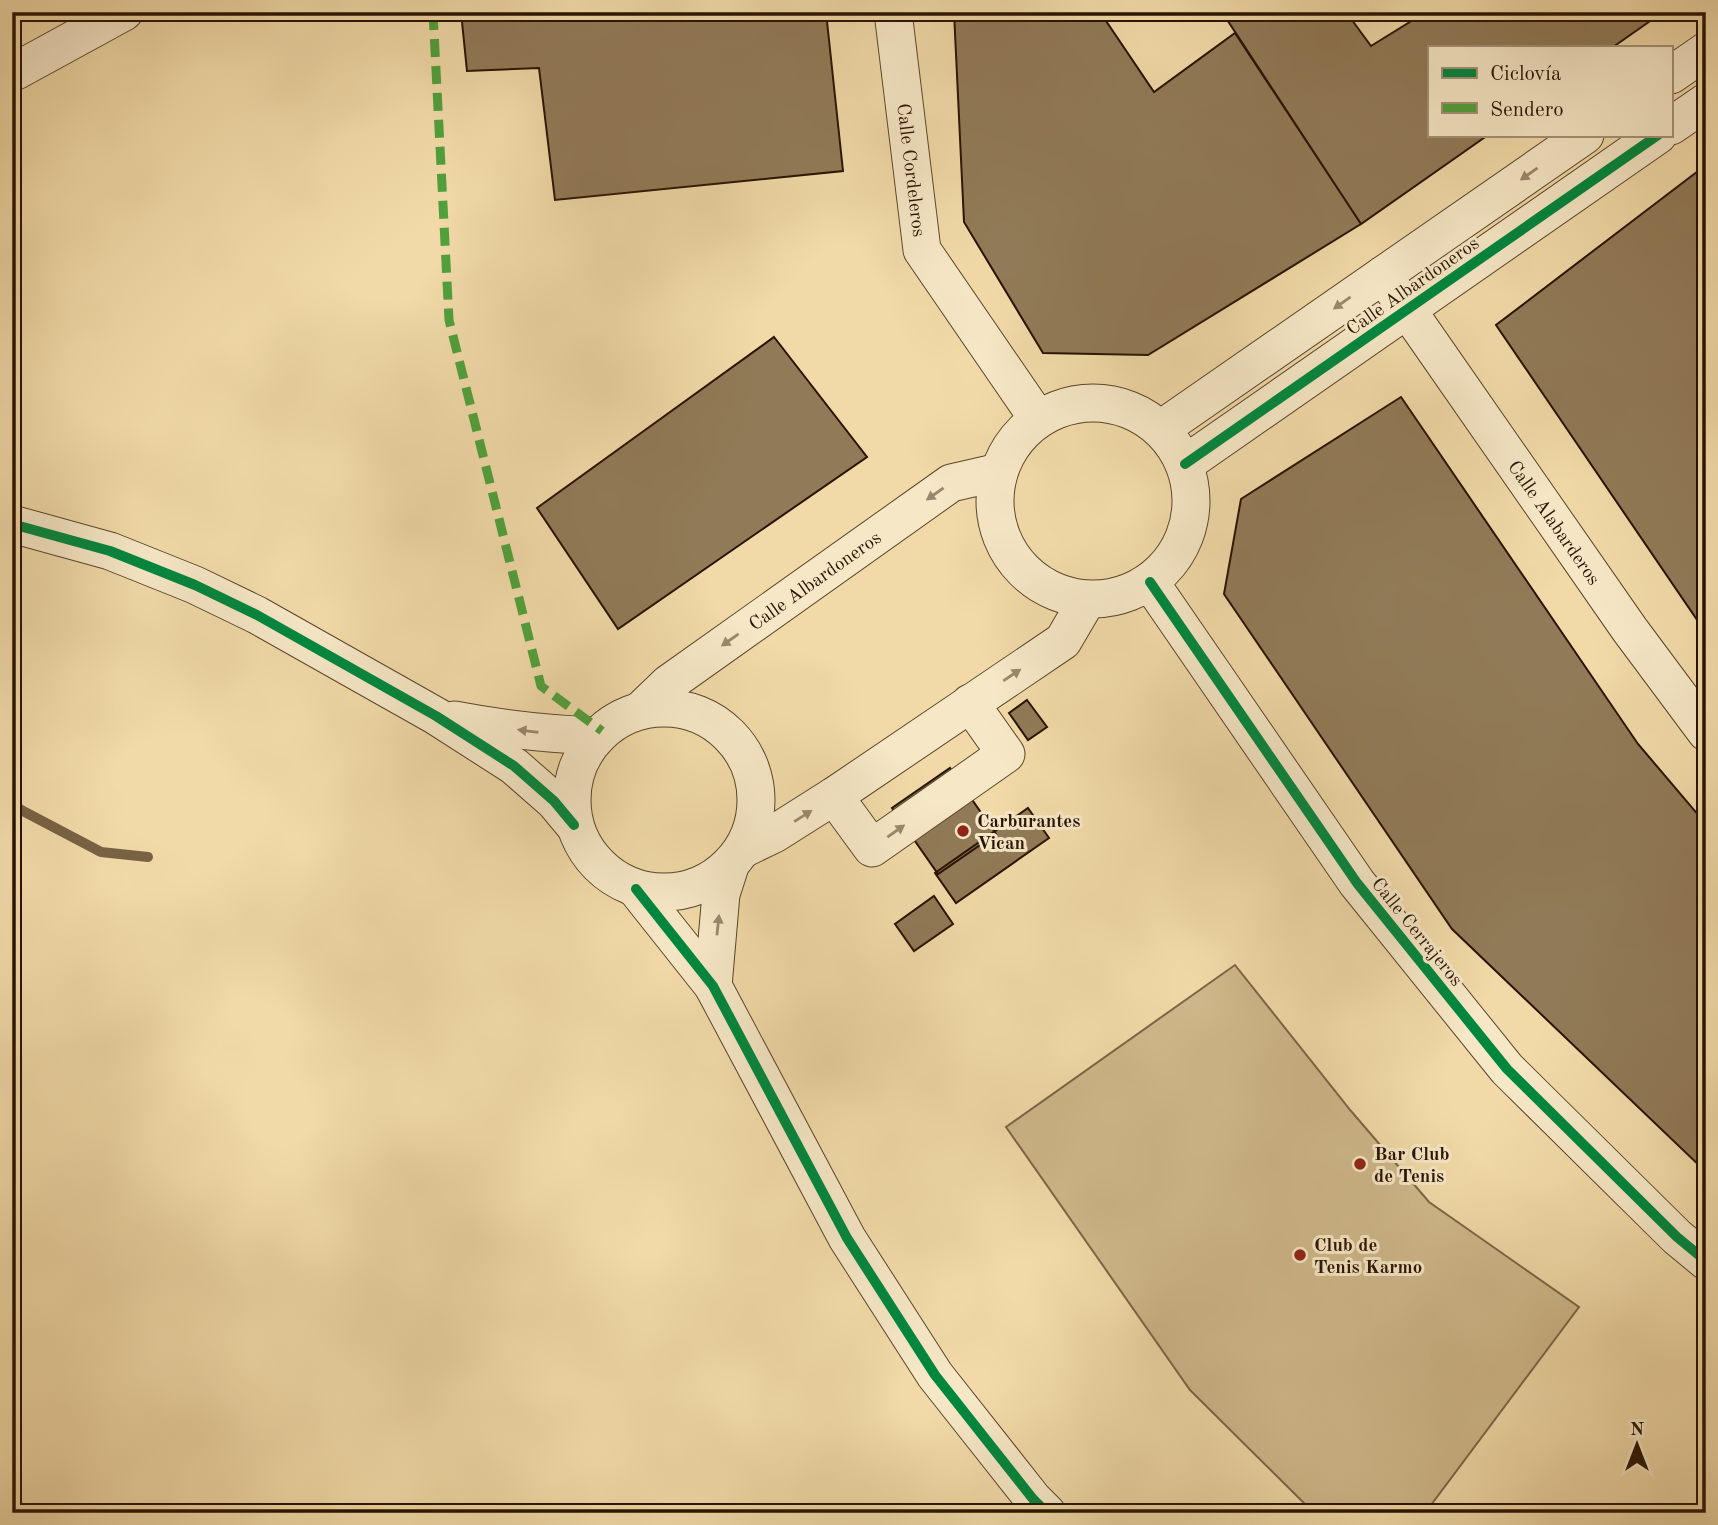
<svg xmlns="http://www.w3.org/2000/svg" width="1718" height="1525" font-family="'Old Standard TT',serif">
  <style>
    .pitch { fill: #cfb88b; stroke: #7c6646; stroke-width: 2 }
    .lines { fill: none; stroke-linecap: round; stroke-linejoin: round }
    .stream { stroke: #786243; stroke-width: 10 }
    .building { fill: #917a57; stroke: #281300; stroke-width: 2 }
    .minor-casing { stroke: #5a452a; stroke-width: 39 }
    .minor { stroke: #f6e7c6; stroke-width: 37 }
    .quiet { stroke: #51a03c; stroke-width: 9; stroke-dasharray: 18 9; stroke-linecap: butt }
    .cycleway-casing { stroke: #f6e7c6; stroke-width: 15 }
    .cycleway { stroke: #00873e; stroke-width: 10 }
    .oneway { fill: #99886d }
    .poi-dot { fill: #8f2418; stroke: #f6e7c6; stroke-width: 2.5 }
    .labels { text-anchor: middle; stroke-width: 6; stroke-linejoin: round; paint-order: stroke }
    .street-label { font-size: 19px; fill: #281300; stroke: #f6e7c6 }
    .poi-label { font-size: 19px; font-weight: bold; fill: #281300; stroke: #f6e7c6; text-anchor: start }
  </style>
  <rect width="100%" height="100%" fill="#f1daa8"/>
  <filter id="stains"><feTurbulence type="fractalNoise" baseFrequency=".00286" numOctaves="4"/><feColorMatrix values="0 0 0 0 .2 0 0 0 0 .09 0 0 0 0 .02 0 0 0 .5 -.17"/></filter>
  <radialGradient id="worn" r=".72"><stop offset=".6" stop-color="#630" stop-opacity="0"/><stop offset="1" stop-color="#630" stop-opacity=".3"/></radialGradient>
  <!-- pitch -->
  <path class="pitch" d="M1235 965 1351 1111 1429 1202 1579 1307 1425 1513H1314L1190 1390 1006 1127Z"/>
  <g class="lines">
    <!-- stream -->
    <path class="stream" d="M12 804 23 811 101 852 148 857"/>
  </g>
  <!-- building -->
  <path class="building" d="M461 12H826L843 171 555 200 539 68 467 71Z
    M954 12H1100L1154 92 1235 33 1361 224 1148 355 1043 353 964 222Z
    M1222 12H1346L1371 46 1426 12H1663L1613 47H1429V135H1488L1361 224Z
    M1706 165V633L1496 325Z
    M774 337 867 457 618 629 537 508Z
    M1401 397 1638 744 1706 824V1172L1452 929 1224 594 1241 499Z
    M1027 700 1047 727 1028 740 1009 713Z
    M950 768 996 834 938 874 892 808Z
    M1028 808 1049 838 956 903 935 873Z
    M934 896 953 924 914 951 895 924Z"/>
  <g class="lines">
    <!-- minor casing -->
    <g class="minor-casing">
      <g id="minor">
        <path id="s1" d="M893 12 922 250 1038 419"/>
        <path d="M12 70 16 71 124 12"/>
        <path d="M1671 75 1706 51"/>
        <path d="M1671 126 1706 102"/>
        <path id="s2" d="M1383 275 1630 630 1706 732"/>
        <circle cx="1093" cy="501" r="98"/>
        <path d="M1161 429 1585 135"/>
        <path d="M1185 464 1658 135"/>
        <path d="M12 524 110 551 195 585 257 615 436 716 514 766 554 801 574 825"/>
        <path d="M1150 582 1357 883 1507 1069 1677 1237 1706 1261"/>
        <circle cx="664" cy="800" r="92"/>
        <path id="s3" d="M641 710 668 684 951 483 999 472"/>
        <path d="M454 720C501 729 548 734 596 736"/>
        <path d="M834 796 872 848 1006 754 970 703"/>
        <path d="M743 849 774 834 834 796 1063 641 1087 600"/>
        <path d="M636 889 713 986 847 1238 935 1375 1033 1499 1047 1513"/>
        <path d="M713 986 721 894 730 866"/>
      </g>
    </g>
    <!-- minor -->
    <use href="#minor" class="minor"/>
    <!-- quiet -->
    <path class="quiet" d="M433 12 449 320 541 686 602 731"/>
    <!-- cycleway casing -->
    <g class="cycleway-casing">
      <path id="cycleway" d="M1185 464 1658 135
        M12 524 110 551 195 585 257 615 436 716 514 766 554 801 574 825
        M1150 582 1357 883 1507 1069 1677 1237 1706 1261
        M636 889 713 986 847 1238 935 1375 1033 1499 1047 1513"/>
    </g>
    <!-- cycleway -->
    <use href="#cycleway" class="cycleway"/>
  </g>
  <!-- one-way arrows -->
  <defs><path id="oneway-solid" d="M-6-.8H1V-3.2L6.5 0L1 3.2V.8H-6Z" transform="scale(1.75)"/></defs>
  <g class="oneway">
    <use href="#oneway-solid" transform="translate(1529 174) rotate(145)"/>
    <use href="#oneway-solid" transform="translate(1342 303) rotate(145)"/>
    <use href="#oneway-solid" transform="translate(935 494) rotate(145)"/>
    <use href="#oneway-solid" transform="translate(730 640) rotate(145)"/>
    <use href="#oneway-solid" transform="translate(1012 675) rotate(-34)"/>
    <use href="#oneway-solid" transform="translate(528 731) rotate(-173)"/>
    <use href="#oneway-solid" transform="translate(803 816) rotate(-32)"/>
    <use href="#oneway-solid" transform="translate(896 831) rotate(-35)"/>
    <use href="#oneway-solid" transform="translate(718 925) rotate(-84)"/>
  </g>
  <!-- markers -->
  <g class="poi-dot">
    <circle cx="963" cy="831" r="7"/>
    <circle cx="1360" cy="1164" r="7"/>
    <circle cx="1300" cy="1255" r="7"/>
  </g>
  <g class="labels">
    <!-- street labels -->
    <g class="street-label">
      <text dy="7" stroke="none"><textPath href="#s1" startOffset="159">Calle Cordeleros</textPath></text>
      <text transform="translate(1412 285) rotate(-35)" y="7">Calle Albardoneros</text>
      <text dy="7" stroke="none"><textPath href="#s2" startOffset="301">Calle Alabarderos</textPath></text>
      <text dy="7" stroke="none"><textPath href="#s3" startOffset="217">Calle Albardoneros</textPath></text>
      <text transform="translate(1418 931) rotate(51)" y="7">Calle Cerrajeros</text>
    </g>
    <!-- poi labels -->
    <g class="poi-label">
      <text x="977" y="827">Carburantes<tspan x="977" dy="22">Vican</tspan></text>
      <text x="1374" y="1160">Bar Club<tspan x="1374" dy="22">de Tenis</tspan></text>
      <text x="1314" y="1251">Club de<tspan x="1314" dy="22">Tenis Karmo</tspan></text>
    </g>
  </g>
  <!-- margin -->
  <rect width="1718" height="1525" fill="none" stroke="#f1daa8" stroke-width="42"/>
  <rect x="14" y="14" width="1690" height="1497" fill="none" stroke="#281300" stroke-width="3.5"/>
  <rect x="21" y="21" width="1676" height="1483" fill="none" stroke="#281300" stroke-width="2"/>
  <!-- legend -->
  <rect x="1428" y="46" width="245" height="91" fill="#f6e7c6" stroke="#a49277" stroke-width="2"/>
  <rect x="1442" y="68" width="35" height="10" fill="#00873e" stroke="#a49277" stroke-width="2"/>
  <text x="1490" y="80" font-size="21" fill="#281300">Ciclovía</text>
  <rect x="1442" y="103" width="35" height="10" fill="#51a03c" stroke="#a49277" stroke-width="2"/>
  <text x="1490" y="116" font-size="21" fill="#281300">Sendero</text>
  <!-- north arrow -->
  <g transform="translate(1637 1445)" stroke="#f6e7c6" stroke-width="5" paint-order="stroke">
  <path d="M0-5L12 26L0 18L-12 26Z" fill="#281300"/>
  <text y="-10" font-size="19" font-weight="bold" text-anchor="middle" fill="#281300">N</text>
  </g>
  <rect width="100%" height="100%" filter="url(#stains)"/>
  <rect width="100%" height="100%" fill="url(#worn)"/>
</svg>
